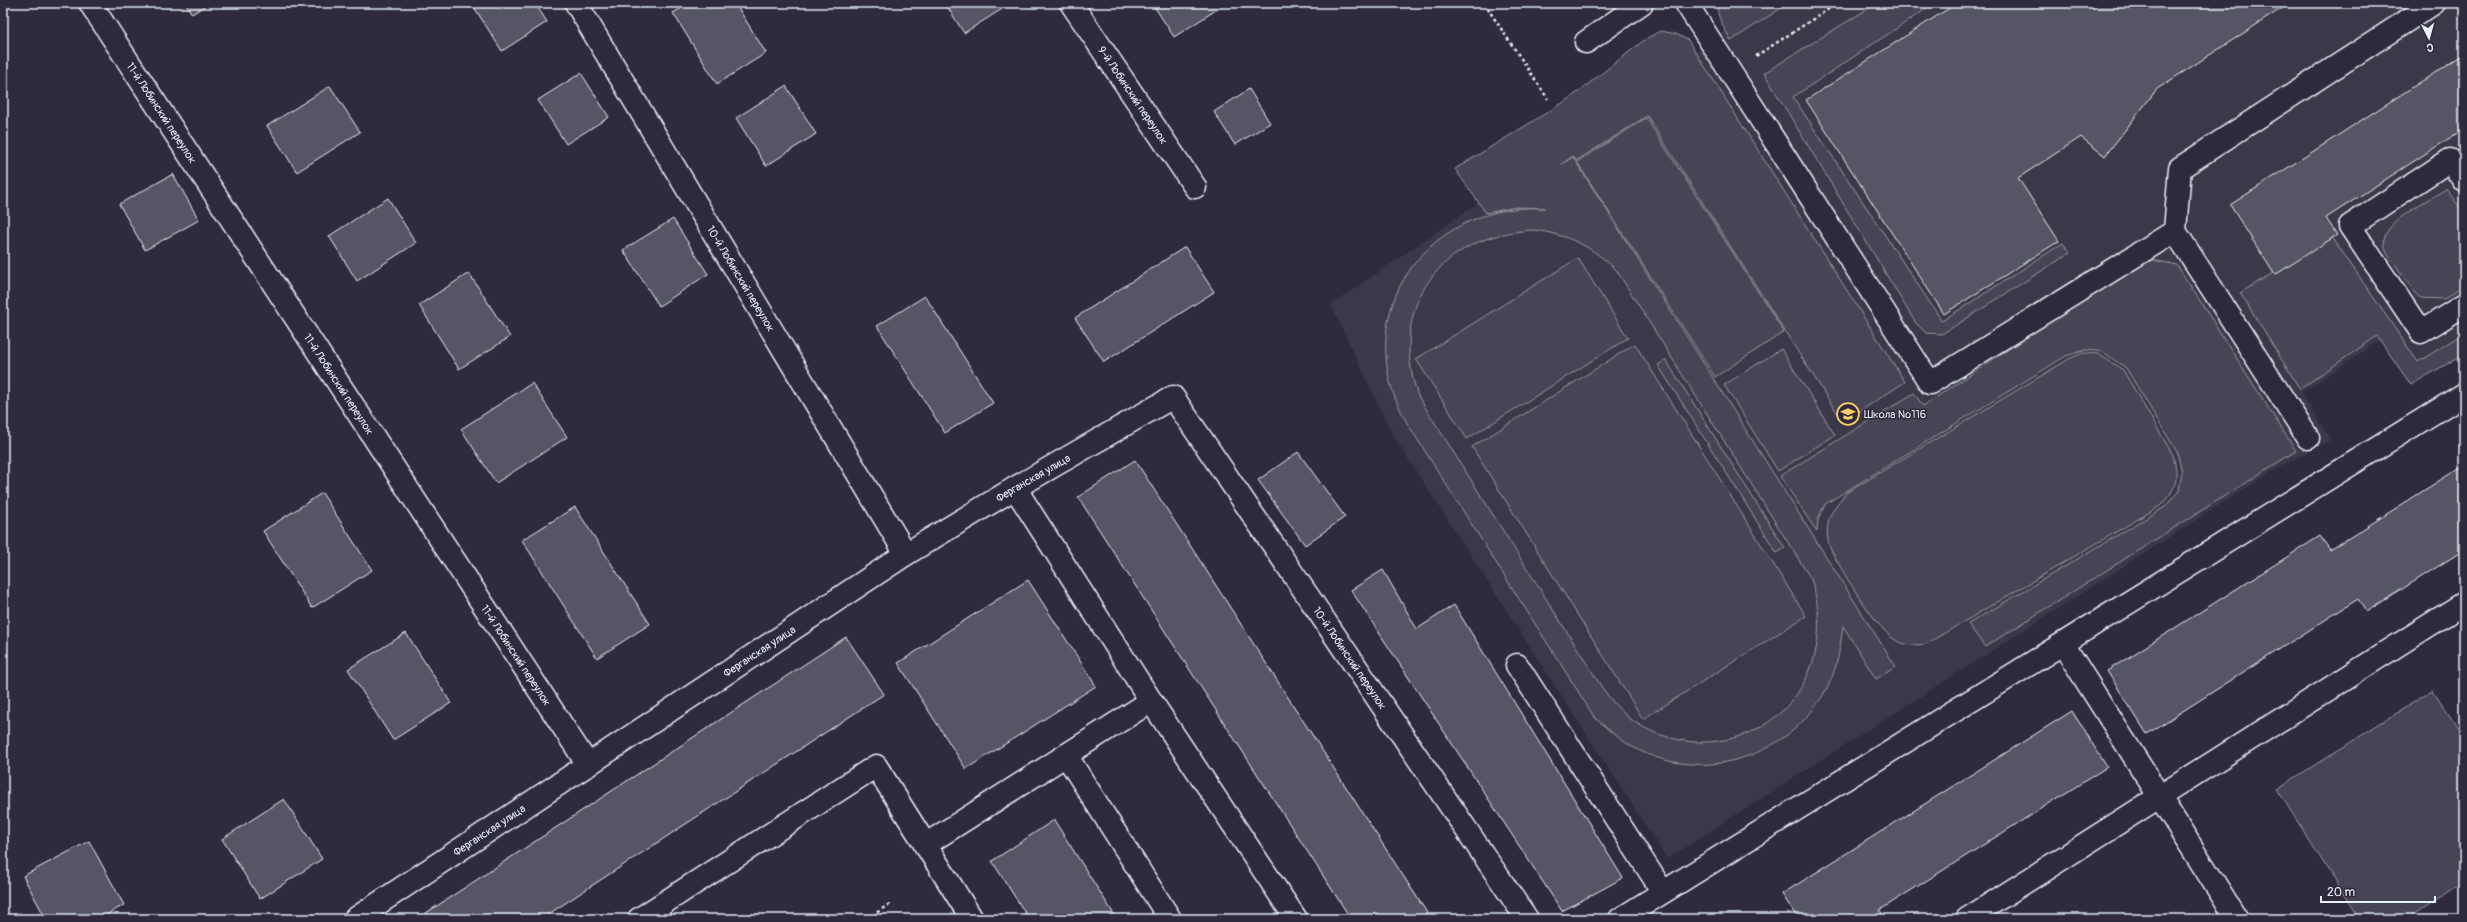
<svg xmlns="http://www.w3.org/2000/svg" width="2467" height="922" font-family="Pangolin,sans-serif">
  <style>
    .built { fill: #3b3749 }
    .green { fill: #464455; stroke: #979aa6; fill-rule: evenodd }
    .building { fill: #575565; stroke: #e8f1f8 }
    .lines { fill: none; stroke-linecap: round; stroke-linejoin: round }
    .minor-casing { stroke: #e8f1f8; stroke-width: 25 }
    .path { stroke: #e8f1f8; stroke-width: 2.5; stroke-dasharray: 3 3; stroke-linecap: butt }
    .minor { stroke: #2f2a3d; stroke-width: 22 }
    .labels { text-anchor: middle; stroke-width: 3; stroke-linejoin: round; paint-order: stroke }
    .street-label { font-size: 11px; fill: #e8f1f8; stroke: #2f2a3d }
    .poi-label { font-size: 11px; fill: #e8f1f8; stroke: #2f2a3d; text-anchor: start }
  </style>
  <rect width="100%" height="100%" fill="#2f2a3d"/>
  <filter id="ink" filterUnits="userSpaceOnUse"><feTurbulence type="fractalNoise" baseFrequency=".025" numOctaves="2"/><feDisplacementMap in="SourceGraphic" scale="8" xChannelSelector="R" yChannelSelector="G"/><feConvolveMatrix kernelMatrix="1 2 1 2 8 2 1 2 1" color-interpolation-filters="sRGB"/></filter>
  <g filter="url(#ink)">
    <!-- built -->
    <path class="built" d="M1770 3H2464V345L2410 381 2381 340 2301 393 2331 440 2276 469 1667 859 1392 434 1331 305 1711 41Z"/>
    <!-- green -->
    <path class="green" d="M1718 3H1789L1731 41C1725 29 1715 16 1718 3Z
      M1877 3H1935L1793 97 1942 321 2063 243 2070 253 1942 334 1926 333 1915 322 1764 73Z
      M1661 31 1676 34 1688 40 1905 382 1843 422 1647 116 1576 161 1573 156 1562 164 1573 157 1896 667 1876 679 1843 626C1840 646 1838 666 1829 684 1798 748 1722 780 1655 757 1632 750 1613 734 1595 718L1407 423C1400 409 1392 394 1389 378 1368 279 1449 202 1545 208L1516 207 1486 213 1455 169 1569 99 1647 38ZM1534 230C1568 235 1592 246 1617 271L1811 579C1839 662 1786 746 1694 742 1672 740 1647 732 1629 718 1619 710 1611 700 1603 689L1418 396C1387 306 1440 234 1534 230Z
      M1646 118 1784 332 1715 377 1577 162Z
      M2446 189 2464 213V286L2444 299 2421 298C2411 289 2405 278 2397 267 2392 260 2384 252 2384 243 2382 222 2430 199 2446 189Z
      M2332 237 2418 362 2464 333V354L2411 385 2377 336 2300 389 2240 293Z
      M1578 258 1628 338 1467 439 1416 359Z
      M2153 260 2177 265 2296 451 1985 647 1968 624 2165 507 2179 491 2182 472 2177 452 2126 368 2103 352 2086 350 2066 356 1825 504 1818 519 1817 532 1780 476 1914 393 1923 406 2140 262Z
      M1635 344 1806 616 1643 719 1472 447Z
      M1781 349 1835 435 1778 471 1724 385Z
      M2083 353 2098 354 2123 370 2173 455C2179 480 2177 488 2160 506L1926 644C1917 645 1908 646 1899 642 1880 635 1842 571 1832 552 1828 544 1826 532 1828 524 1830 511 1838 503 1846 493L2069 359Z
      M1666 360 1785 548 1777 553 1658 365Z
      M2433 690 2464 738V881L2405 919H2359L2277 789Z"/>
    <!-- building -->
    <path class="building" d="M185 3H209L192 14Z
      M474 3H535L547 22 502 51 472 4Z
      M690 3H735L766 53 717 84 673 13Z
      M945 3H1010V4L964 33Z
      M1152 3H1227L1174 37Z
      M1957 3H2290L2157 89 2105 156 2081 137 2018 178 2059 241 1944 314 1806 100Z
      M2464 54V140L2459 132 2326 218 2337 235 2275 275 2230 205Z
      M581 73 609 117 566 144 538 100Z
      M330 86 360 132 297 172 267 126Z
      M786 86 816 134 766 166 736 118Z
      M1249 89 1270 123 1235 145 1214 112Z
      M173 174 199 220 145 250 119 204Z
      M388 198 416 243 357 281 329 236Z
      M673 219 708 274 659 306 623 250Z
      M1185 247 1214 292 1104 362 1075 318Z
      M469 273 510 337 459 369 419 305Z
      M925 296 993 403 945 433 877 326Z
      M532 383 567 437 496 483 461 429Z
      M1298 452 1345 517 1305 545 1258 480Z
      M1135 460 1431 919H1351L1078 497Z
      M2464 465V550L2366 612 2358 599 2147 734 2107 671 2320 536 2330 550Z
      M322 493 372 570 312 608 263 531Z
      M575 507 650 624 597 658 522 540Z
      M1383 570 1417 629 1454 605 1623 878 1562 911 1351 590Z
      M1028 580 1096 686 966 769 898 663Z
      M406 633 451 703 393 740 348 669Z
      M846 637 884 694 541 919H417Z
      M2072 711 2107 767 1880 910 1885 919H1798L1782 894Z
      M284 799 322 859 260 899 222 839Z
      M1054 820 1117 919H1029L992 861Z
      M89 841 124 905 99 919H46L23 876Z"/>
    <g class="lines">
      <!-- minor casing -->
      <g class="minor-casing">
        <g id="minor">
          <path id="s1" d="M90 3 588 765"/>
          <path id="s2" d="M576 3 906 554"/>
          <path id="s3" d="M1071 3 1195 187"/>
          <path d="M1686 3 1930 383 2175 231"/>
          <path d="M1586 42 1642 3"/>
          <path d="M2464 181 2450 160 2350 226 2421 332 2464 305"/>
          <path d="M2308 438 2175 231 2180 168 2434 3"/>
          <path d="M1015 488 1151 701 1296 919"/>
          <path d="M2063 644 2237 919"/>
          <path d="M1517 665 1663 892"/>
          <path d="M1066 755 1170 919"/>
          <path d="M925 845 1151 701"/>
          <path id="s4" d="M355 919 906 554 1015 488 1173 397 1527 919"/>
          <path d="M639 919 876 766 972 919"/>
          <path d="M1620 919 2464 394"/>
          <path d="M1967 919 2464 603"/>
        </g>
      </g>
      <!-- path -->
      <path class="path" d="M1484 3 1548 99
        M1756 56 1838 3
        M867 919 891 903"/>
      <!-- minor -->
      <use href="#minor" class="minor"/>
    </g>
  </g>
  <!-- icons -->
  <defs>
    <g id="school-ring" transform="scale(1.15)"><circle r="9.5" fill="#2f2a3d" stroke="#ffd166" stroke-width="1.5"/><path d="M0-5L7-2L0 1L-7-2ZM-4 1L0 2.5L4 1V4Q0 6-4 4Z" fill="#ffd166"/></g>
  </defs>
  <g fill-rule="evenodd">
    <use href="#school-ring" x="1848" y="414"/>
  </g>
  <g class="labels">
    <!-- street labels -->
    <g class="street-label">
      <text dy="4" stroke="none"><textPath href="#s3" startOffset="111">9-й Лобинский переулок</textPath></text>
      <text dy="4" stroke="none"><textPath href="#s1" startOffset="131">11-й Лобинский переулок</textPath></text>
      <text dy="4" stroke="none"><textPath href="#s2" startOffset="321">10-й Лобинский переулок</textPath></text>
      <text dy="4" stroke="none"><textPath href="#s1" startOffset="455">11-й Лобинский переулок</textPath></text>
      <text dy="4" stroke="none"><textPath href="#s4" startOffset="809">Ферганская улица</textPath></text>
      <text dy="4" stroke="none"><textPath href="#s4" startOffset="485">Ферганская улица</textPath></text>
      <text dy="4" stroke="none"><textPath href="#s1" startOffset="779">11-й Лобинский переулок</textPath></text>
      <text dy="4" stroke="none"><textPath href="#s4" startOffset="1286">10-й Лобинский переулок</textPath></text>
      <text dy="4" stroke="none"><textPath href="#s4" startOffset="161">Ферганская улица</textPath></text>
    </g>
    <!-- poi labels -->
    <g class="poi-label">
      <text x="1864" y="418">Школа №116</text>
    </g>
  </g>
  <!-- margin -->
  <rect width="2467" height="922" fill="none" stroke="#2f2a3d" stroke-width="16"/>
  <rect x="8" y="8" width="2451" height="906" fill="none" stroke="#e8f1f8" stroke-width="1.5" filter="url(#ink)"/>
  <!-- north arrow -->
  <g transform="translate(2429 38) rotate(174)" stroke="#2f2a3d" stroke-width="3" paint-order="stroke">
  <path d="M0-3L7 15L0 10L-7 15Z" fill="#e8f1f8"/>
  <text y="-6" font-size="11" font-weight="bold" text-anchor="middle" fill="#e8f1f8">С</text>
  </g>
  <!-- scale -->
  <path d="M2321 896v6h114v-6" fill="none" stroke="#e8f1f8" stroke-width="2"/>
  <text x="2327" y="896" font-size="12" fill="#e8f1f8" stroke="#2f2a3d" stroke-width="3" paint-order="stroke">20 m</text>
</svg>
